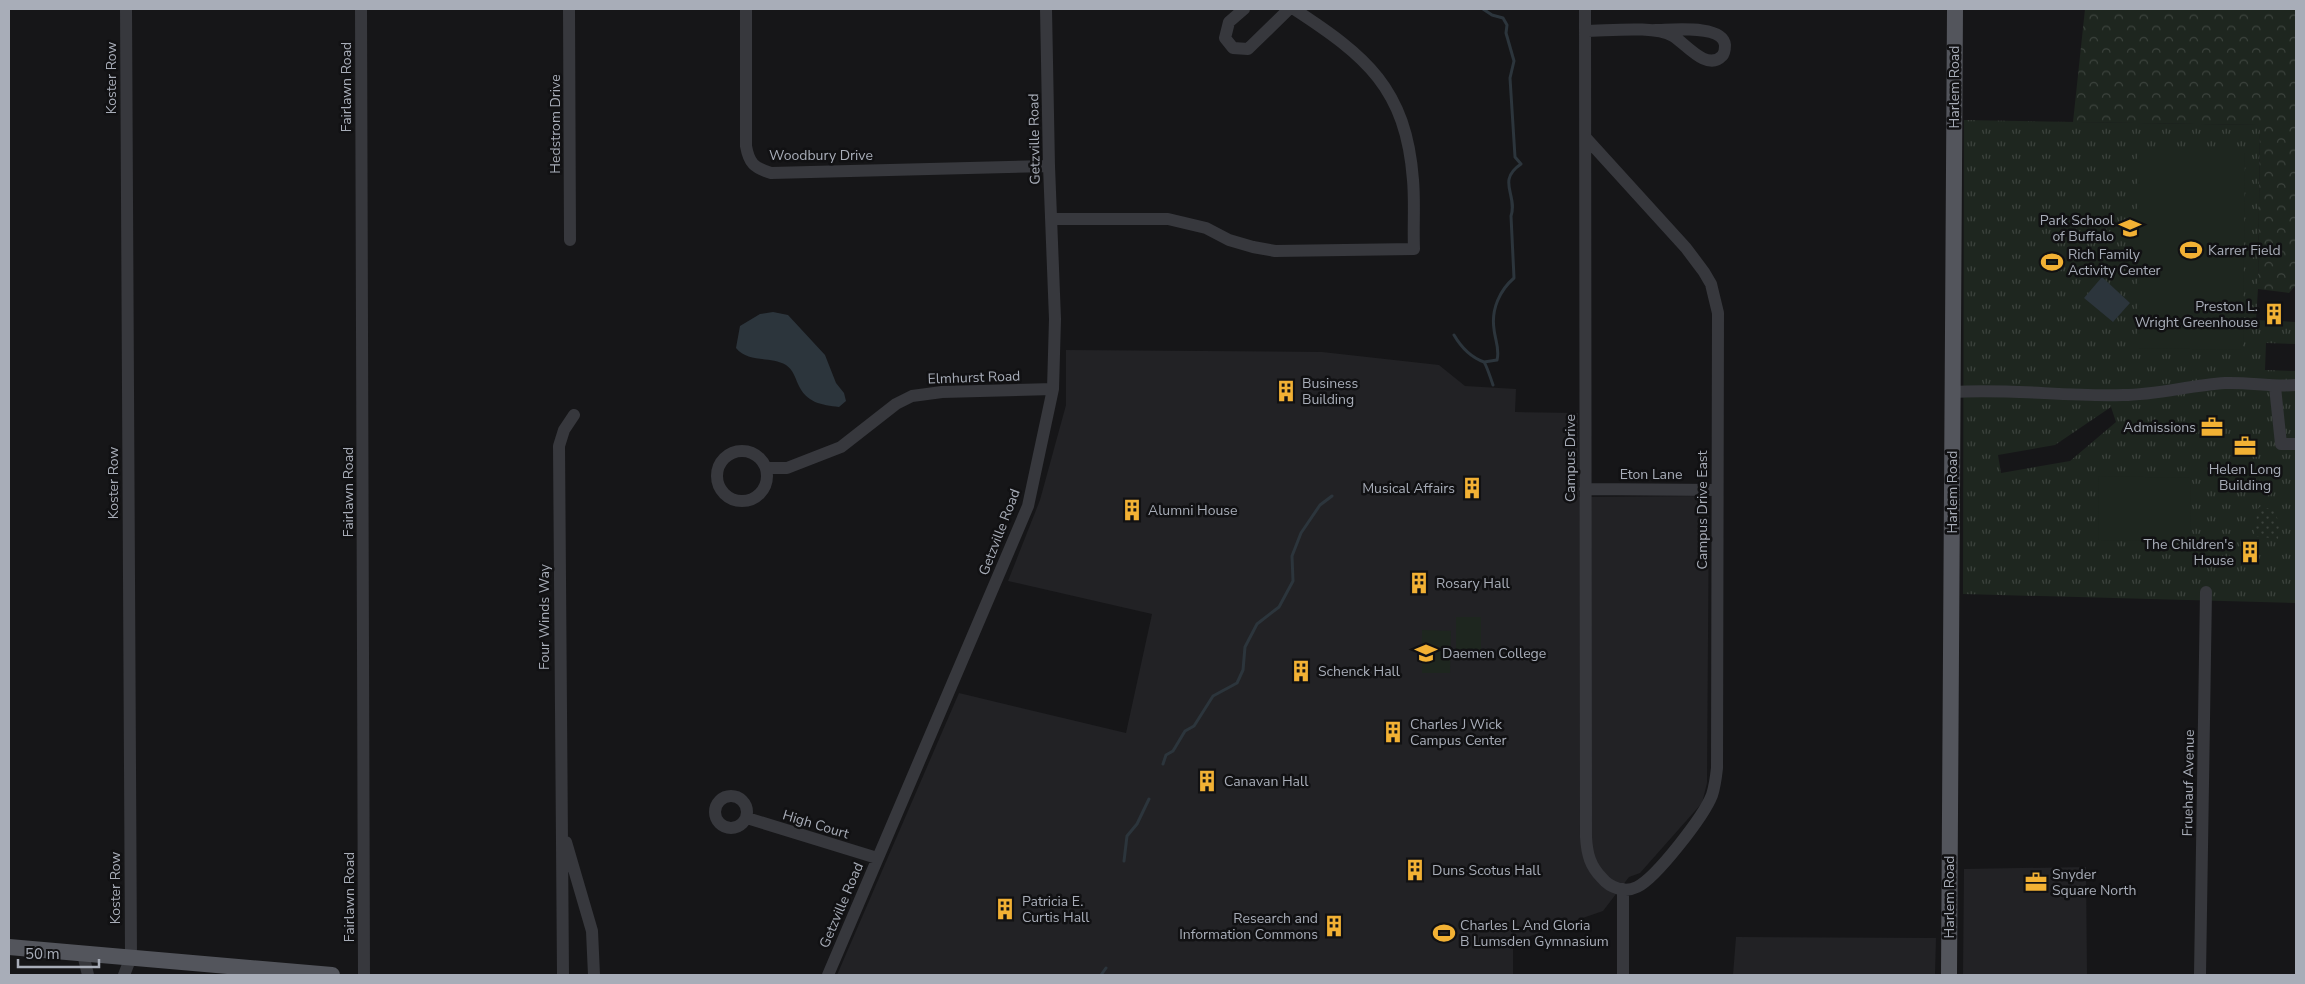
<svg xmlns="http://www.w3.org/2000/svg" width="2305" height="984" font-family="'Nunito Sans',sans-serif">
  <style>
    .built { fill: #222225 }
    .grass { fill: url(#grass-tufts); fill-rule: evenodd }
    .forest { fill: url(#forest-crowns) }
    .park { fill: url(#park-dots) }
    .pitch { fill: #1e261f }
    .water { fill: #2c353c }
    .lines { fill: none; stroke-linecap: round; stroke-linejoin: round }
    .stream { stroke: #2c353c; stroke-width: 3 }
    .minor { stroke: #37383d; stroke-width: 12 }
    .major { stroke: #53555c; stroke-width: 16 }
    .labels { text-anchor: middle; stroke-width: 5; stroke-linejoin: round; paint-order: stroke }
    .street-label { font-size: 14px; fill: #a8adb8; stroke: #111113 }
    .poi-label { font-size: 14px; fill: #a8adb8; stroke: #111113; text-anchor: start }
  </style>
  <defs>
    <pattern id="grass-tufts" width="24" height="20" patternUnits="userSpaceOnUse" patternTransform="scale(1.25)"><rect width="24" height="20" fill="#1e261f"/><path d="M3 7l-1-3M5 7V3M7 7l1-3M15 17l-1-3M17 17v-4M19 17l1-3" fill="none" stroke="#3c433d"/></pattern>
    <pattern id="forest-crowns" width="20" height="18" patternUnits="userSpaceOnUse" patternTransform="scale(1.25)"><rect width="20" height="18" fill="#1e261f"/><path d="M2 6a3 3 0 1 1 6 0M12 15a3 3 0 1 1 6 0" fill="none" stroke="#3c433d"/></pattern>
    <pattern id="park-dots" width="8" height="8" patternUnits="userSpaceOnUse" patternTransform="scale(1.25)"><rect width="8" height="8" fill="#1e261f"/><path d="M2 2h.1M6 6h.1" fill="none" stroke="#3c433d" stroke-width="1.8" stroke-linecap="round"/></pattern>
  </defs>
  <rect width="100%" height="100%" fill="#161618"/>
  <!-- built -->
  <path class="built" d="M1066 350 1322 352 1439 365 1465 386 1516 389 1515 412 1578 413 1579 497 1709 496 1707 783 1702 803 1640 873 1629 877 1603 911 1513 942V975H837L959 693 1126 733 1152 614 1008 581 1040 500 1066 405Z
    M2086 867 2087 975H1963L1964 869Z
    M1736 937 1936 938 1935 975H1733Z"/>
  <!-- grass -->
  <path class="grass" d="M1964 120 2260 125 2258 289 2256 320 2296 322V344L2266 343 2265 370 2296 371V603L1963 594ZM2111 407 2116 422 2070 461 2001 473 1998 455 2055 445Z"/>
  <!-- forest -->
  <path class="forest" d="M2085 9H2296V285L2289 293 2258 289 2260 125 2073 122Z"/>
  <!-- park -->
  <path class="park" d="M2258 507 2275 509 2279 526 2278 539 2254 536Z"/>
  <!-- pitch -->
  <path class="pitch" d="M2138 153H2245L2243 350 2138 348Z
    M2099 476 2191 478 2190 541 2098 540Z
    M1456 617H1481V658H1456Z
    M1422 630 1451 631 1450 673H1422Z"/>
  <!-- water -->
  <path class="water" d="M2102 277 2130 303 2113 322 2084 298Z
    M773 312 788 315 825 355 836 383 844 393 846 401 839 407C822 405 806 403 798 384 795 377 793 370 786 365 770 356 748 363 736 348L740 326 760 314Z"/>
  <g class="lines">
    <!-- stream -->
    <path class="stream" d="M1483 9 1492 15 1503 18 1507 25 1506 33 1514 61 1510 78 1515 157 1521 164C1496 181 1518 195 1511 216L1514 278C1500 290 1491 309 1494 329 1495 340 1500 349 1497 360L1484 362C1486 365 1492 382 1493 385
      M1454 335C1461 347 1470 357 1484 362
      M1163 764 1166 755 1173 751 1185 731 1194 726 1213 696 1237 683 1243 670 1245 647 1257 624 1279 607 1293 581 1292 556 1301 533 1320 505 1332 496
      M1124 861 1127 836 1137 824 1149 799
      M1101 975 1106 968"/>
    <!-- minor -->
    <path class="minor" d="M361 9 364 975
      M569 9 570 240
      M746 9V146C749 163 754 168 771 173L1049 166
      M1244 9 1229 22 1225 38 1233 48 1248 49 1289 9
      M1585 9 1586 837C1587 854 1590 866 1602 878 1610 888 1625 893 1637 887 1656 878 1704 816 1712 795 1715 786 1716 777 1717 768L1718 313 1711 284 1704 272 1686 248 1586 138
      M1585 31C1608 31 1654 25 1673 36 1685 43 1707 72 1722 56 1725 53 1725 49 1725 45 1723 24 1671 30 1655 30
      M1051 219H1168L1206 228 1229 240 1253 247 1275 251 1414 249C1413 226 1415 203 1413 180 1406 88 1366 56 1294 9
      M2275 387 2281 444H2296
      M1953 392C2009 388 2066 397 2123 395 2157 395 2191 385 2225 383 2249 382 2272 387 2296 385
      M717 476a25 25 0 1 1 50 0a25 25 0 1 1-50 0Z
      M767 468H787L841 447 896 404 912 396 942 392 1053 389
      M1585 489 1717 490
      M715 812a16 16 0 1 1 32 0a16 16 0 1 1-32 0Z
      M747 818 877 858
      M566 842 592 931 594 975
      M1623 889V975
      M83 954 88 975
      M124 975 131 957 126 9
      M563 975 559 446 564 430 574 415
      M828 975 1028 506 1053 389 1055 319 1049 166 1046 9
      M2200 975 2206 592"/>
    <!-- major -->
    <path class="major" d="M9 947 332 975
      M1949 975 1955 9"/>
  </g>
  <!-- icons -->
  <defs>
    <g id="school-bare" transform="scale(1.725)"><path d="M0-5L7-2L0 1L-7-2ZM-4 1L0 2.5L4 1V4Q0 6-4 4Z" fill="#f2b134" stroke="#111113" stroke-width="2.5" paint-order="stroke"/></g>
    <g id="stadium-bare" transform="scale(1.725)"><path d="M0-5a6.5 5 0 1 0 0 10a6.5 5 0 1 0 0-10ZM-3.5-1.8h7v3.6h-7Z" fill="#f2b134" stroke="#111113" stroke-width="2.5" paint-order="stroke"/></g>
    <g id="building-bare" transform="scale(1.725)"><path d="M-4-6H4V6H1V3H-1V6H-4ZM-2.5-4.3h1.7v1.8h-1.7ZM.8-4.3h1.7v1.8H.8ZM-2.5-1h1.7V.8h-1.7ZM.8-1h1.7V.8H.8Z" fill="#f2b134" stroke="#111113" stroke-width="2.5" paint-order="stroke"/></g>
    <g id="office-bare" transform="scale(1.725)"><path d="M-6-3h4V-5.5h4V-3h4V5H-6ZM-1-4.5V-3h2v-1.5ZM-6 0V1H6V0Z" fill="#f2b134" stroke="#111113" stroke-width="2.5" paint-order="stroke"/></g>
    <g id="university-bare" transform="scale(1.725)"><path d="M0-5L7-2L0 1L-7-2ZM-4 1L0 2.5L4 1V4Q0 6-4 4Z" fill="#f2b134" stroke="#111113" stroke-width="2.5" paint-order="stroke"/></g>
  </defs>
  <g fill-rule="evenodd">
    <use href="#school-bare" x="2130" y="228"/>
    <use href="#stadium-bare" x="2191" y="250"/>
    <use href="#stadium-bare" x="2052" y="262"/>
    <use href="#building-bare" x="2274" y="314"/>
    <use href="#building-bare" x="1286" y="391"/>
    <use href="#office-bare" x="2212" y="427"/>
    <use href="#office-bare" x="2245" y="446"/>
    <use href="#building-bare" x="1472" y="488"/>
    <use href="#building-bare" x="1132" y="510"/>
    <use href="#building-bare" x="2250" y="552"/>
    <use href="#building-bare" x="1419" y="583"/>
    <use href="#university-bare" x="1426" y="653"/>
    <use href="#building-bare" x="1301" y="671"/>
    <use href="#building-bare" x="1393" y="732"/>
    <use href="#building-bare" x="1207" y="781"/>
    <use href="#building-bare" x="1415" y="870"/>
    <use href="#office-bare" x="2036" y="882"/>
    <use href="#building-bare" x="1005" y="909"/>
    <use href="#building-bare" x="1334" y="926"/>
    <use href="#stadium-bare" x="1444" y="933"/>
  </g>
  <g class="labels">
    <!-- street labels -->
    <g class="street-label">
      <text transform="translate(111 78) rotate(-90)" y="5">Koster Row</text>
      <text transform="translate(346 87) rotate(-90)" y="5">Fairlawn Road</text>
      <text transform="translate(1954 87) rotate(-90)" y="5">Harlem Road</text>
      <text transform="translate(555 124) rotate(-90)" y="5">Hedstrom Drive</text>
      <text transform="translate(1034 139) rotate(-91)" y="5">Getzville Road</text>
      <text x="821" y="160">Woodbury Drive</text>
      <text transform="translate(974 377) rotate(-2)" y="5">Elmhurst Road</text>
      <text transform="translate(1570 458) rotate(-90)" y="5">Campus Drive</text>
      <text x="1651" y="479">Eton Lane</text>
      <text transform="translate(113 483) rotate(-90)" y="5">Koster Row</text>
      <text transform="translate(348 492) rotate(-90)" y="5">Fairlawn Road</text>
      <text transform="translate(1952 492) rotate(-90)" y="5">Harlem Road</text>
      <text transform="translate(1702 510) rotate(-90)" y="5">Campus Drive East</text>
      <text transform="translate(999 532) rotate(-69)" y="5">Getzville Road</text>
      <text transform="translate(544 617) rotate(-90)" y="5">Four Winds Way</text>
      <text transform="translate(2188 783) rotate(-89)" y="5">Fruehauf Avenue</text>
      <text transform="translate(816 824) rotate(17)" y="5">High Court</text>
      <text transform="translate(115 888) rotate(-90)" y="5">Koster Row</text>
      <text transform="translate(349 897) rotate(-90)" y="5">Fairlawn Road</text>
      <text transform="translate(1949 897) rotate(-90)" y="5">Harlem Road</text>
      <text transform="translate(841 905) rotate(-67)" y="5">Getzville Road</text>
    </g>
    <!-- poi labels -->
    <g class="poi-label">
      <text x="2114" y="225" text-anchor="end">Park School<tspan x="2114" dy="16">of Buffalo</tspan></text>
      <text x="2208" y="255">Karrer Field</text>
      <text x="2068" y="259">Rich Family<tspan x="2068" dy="16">Activity Center</tspan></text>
      <text x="2258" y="311" text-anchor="end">Preston L.<tspan x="2258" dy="16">Wright Greenhouse</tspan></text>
      <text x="1302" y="388">Business<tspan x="1302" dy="16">Building</tspan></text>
      <text x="2196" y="432" text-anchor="end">Admissions</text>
      <text x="2245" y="474" text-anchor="middle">Helen Long<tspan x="2245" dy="16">Building</tspan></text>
      <text x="1455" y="493" text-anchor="end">Musical Affairs</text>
      <text x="1148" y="515">Alumni House</text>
      <text x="2234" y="549" text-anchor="end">The Children's<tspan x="2234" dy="16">House</tspan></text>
      <text x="1436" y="588">Rosary Hall</text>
      <text x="1442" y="658">Daemen College</text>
      <text x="1318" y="676">Schenck Hall</text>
      <text x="1410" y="729">Charles J Wick<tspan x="1410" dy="16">Campus Center</tspan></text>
      <text x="1224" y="786">Canavan Hall</text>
      <text x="1432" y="875">Duns Scotus Hall</text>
      <text x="2052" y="879">Snyder<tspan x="2052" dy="16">Square North</tspan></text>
      <text x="1022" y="906">Patricia E.<tspan x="1022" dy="16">Curtis Hall</tspan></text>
      <text x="1318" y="923" text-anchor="end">Research and<tspan x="1318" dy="16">Information Commons</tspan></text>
      <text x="1460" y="930">Charles L And Gloria<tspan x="1460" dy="16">B Lumsden Gymnasium</tspan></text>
    </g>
  </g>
  <!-- border -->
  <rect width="2305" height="984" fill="none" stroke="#a8adb8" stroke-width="20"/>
  <!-- scale -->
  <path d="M18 959v8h81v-8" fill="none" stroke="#a8adb8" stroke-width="2.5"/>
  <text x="25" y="959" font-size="15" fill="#a8adb8" stroke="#111113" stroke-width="4" paint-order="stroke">50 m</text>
</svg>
